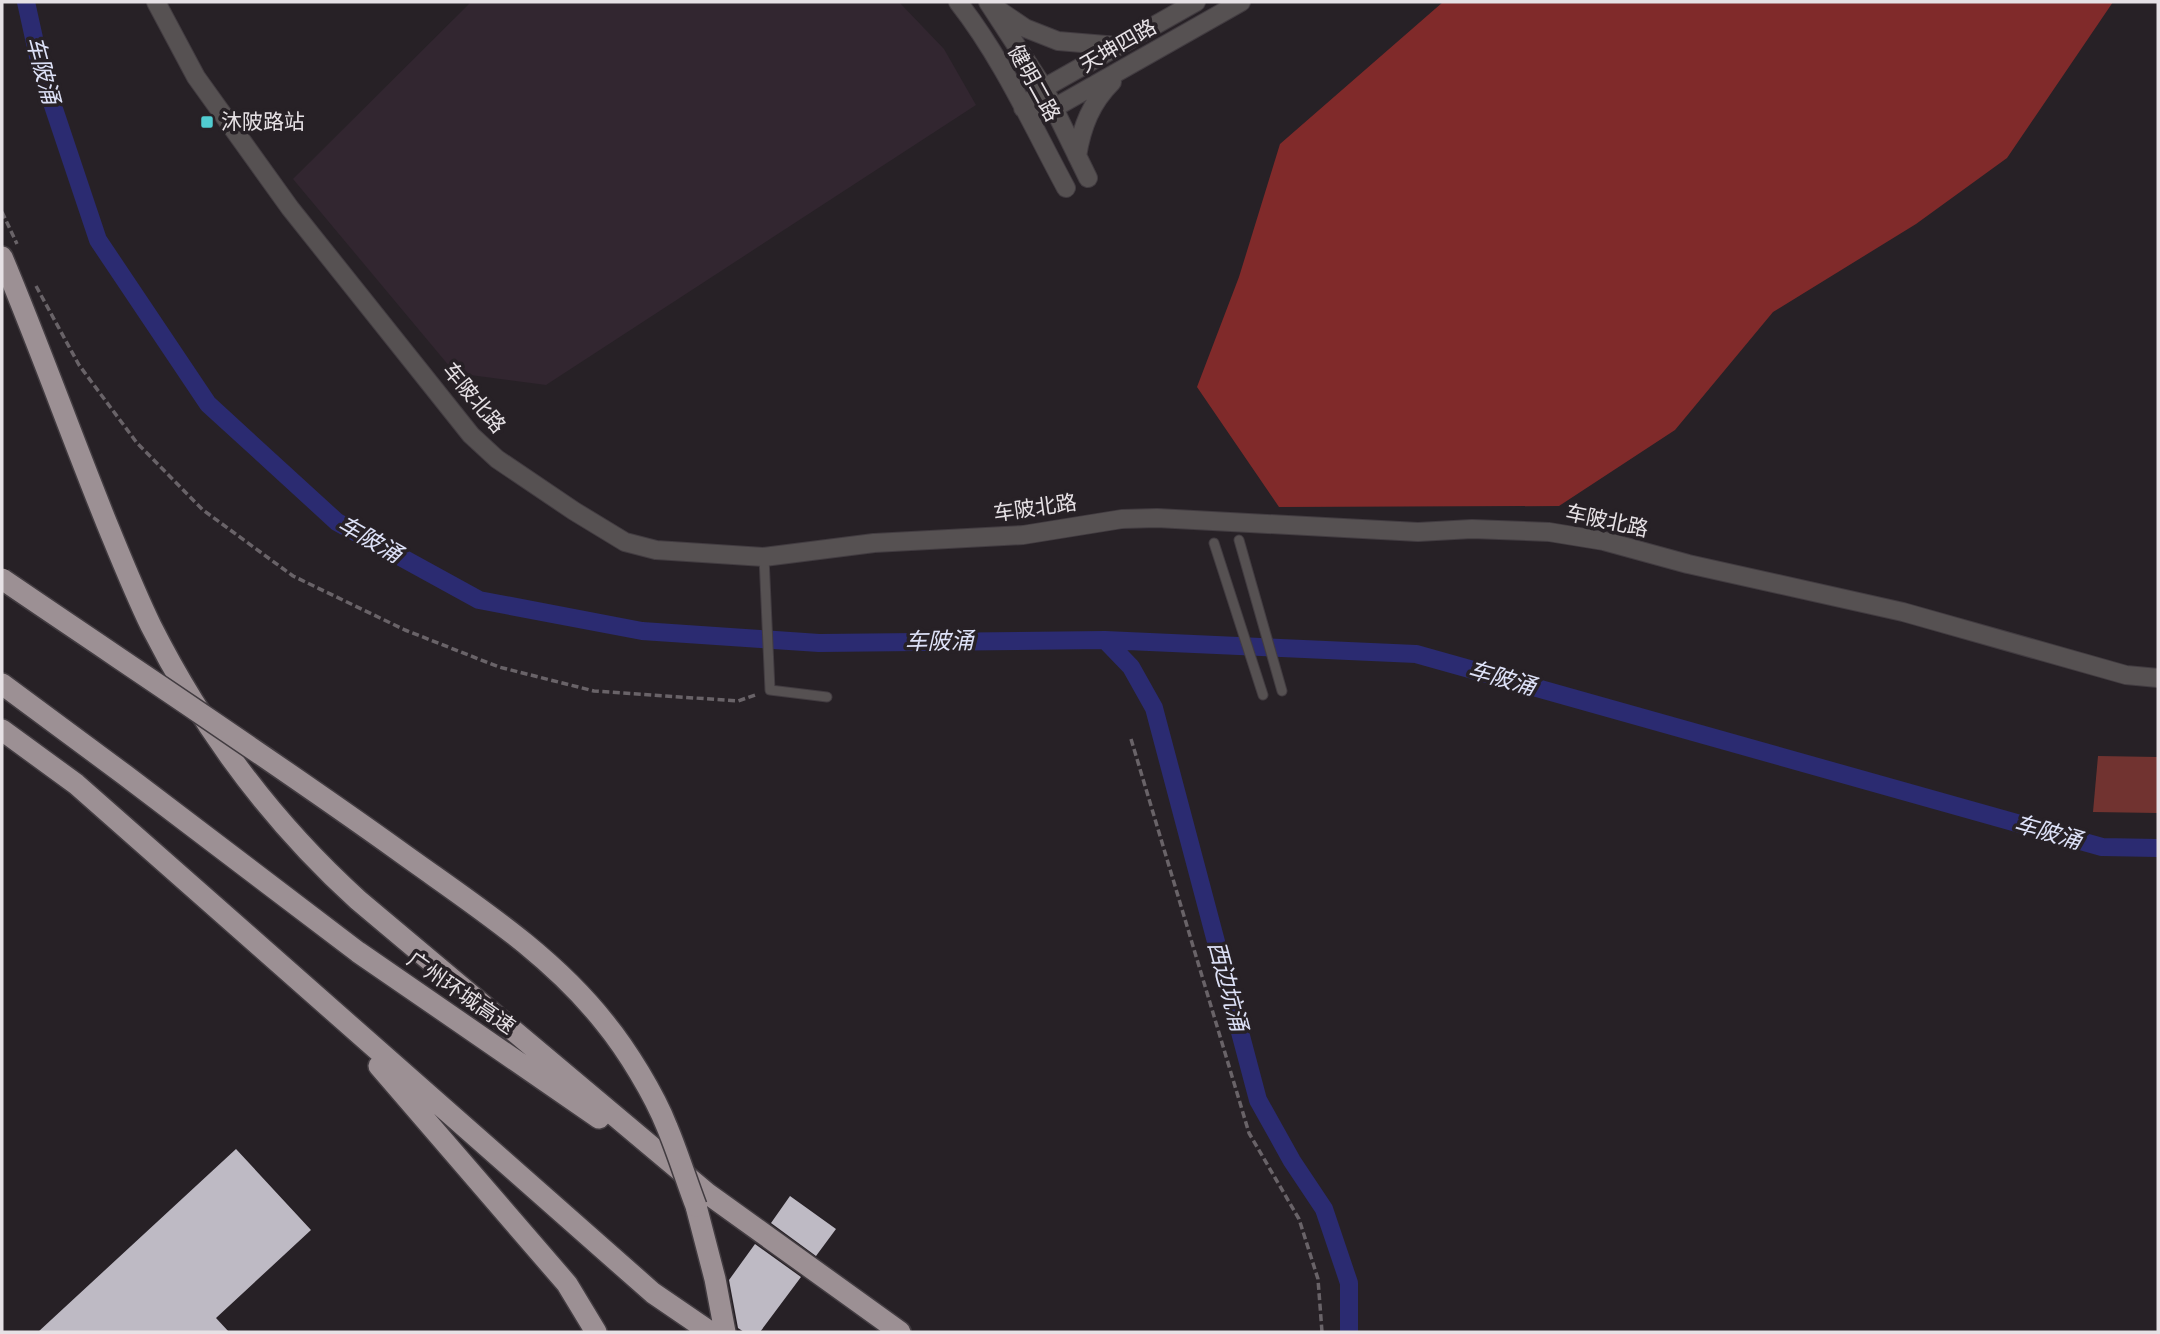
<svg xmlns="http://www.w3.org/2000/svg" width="2160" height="1334" font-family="'DM Sans','Noto Sans SC',sans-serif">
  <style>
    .built { fill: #322630 }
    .green { fill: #713330 }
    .forest { fill: #802a2a }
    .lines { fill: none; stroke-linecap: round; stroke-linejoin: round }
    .canal { stroke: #2b2b71; stroke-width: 18 }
    .building { fill: #bebac4 }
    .service-casing { stroke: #423c41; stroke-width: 11 }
    .minor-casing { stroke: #423c41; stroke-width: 20 }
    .motorway-casing { stroke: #423c41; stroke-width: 24 }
    .path { stroke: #696368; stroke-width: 3.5; stroke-dasharray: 7 3.5; stroke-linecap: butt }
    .service { stroke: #565152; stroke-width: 9 }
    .minor { stroke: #565152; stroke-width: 18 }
    .motorway { stroke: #9c9094; stroke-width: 21 }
    .motorway-bridge-casing { stroke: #423c41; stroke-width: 24; stroke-linecap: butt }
    .motorway-bridge { stroke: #9c9094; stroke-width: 21 }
    .poi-dot { fill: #51ccd1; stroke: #272126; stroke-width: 2.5 }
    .labels { text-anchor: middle; stroke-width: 7; stroke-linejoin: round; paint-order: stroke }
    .street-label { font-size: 21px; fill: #e6e1e5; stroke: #272126 }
    .poi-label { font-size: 21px; fill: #e6e1e5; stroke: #272126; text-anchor: start }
    .water-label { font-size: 23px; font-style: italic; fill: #dde1f7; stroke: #272126 }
  </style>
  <rect width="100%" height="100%" fill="#272126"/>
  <!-- built -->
  <path class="built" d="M471 2H899L944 49 976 105 546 385 455 373 293 179Z"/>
  <!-- green -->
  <path class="green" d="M2098 756 2158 757V813L2093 812Z"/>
  <!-- forest -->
  <path class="forest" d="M1443 2H2113L2007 158 1916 224 1773 312 1675 430 1559 506 1279 507 1197 387 1239 277 1280 144Z"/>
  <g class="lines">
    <!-- canal -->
    <path class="canal" d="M26 2 41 70 98 240 208 404 337 522 479 600 642 631 819 643 1105 640 1416 654 2102 847 2158 848
      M1105 640 1131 667 1154 708 1258 1100 1292 1161 1324 1209 1349 1283V1332"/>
  </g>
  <!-- building -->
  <path class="building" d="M236 1149 311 1230 216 1318 229 1332H38Z
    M790 1196 836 1229 816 1256 771 1223Z
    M755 1244 801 1277 760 1332H744L738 1328 729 1280Z"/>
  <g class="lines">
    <!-- service casing -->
    <g class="service-casing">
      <path id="service" d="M1239 540 1282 691
        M1214 543 1263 695
        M764 557 770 690 827 697"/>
    </g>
    <!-- minor casing -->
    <g class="minor-casing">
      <path id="minor" d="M156 2 196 77 290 208 471 435 497 459 574 511 625 542 656 550 764 557 874 543 1023 535 1122 519 1157 518 1418 532 1472 529 1549 532 1604 541 1688 564 1903 612 2126 675 2158 678
        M958 2C1002 58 1032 125 1066 188
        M988 2 1044 88 1088 178
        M1196 2 1044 88 1023 108H1054L1241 2
        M997 9 1025 28 1058 41 1118 46
        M1077 156C1082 126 1091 103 1112 82"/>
    </g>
    <!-- motorway casing -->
    <g class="motorway-casing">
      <path id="motorway" d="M2 257C39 345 71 435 107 524 121 558 135 593 151 626 203 729 273 823 358 900L708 1194
        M2 684 125 775 358 952 599 1118
        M2 730 76 784 653 1293 710 1332
        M379 1066 567 1284 596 1332
        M697 1186 900 1332
        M696 1206 715 1279 725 1332"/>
    </g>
    <!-- path -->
    <path class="path" d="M2 212 17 244
      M36 286 79 365 137 443 203 510 293 576 405 630 499 667 594 691 738 701 758 694
      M1131 739 1249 1133 1299 1219 1318 1279 1322 1332"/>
    <!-- service -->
    <use href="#service" class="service"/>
    <!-- minor -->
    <use href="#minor" class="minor"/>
    <!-- motorway -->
    <use href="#motorway" class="motorway"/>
    <!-- motorway-bridge casing -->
    <g class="motorway-bridge-casing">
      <path id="motorway-bridge" d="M2 579C134 669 268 757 399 851 471 903 549 952 605 1023 627 1050 654 1094 667 1127 678 1153 686 1180 696 1206"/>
    </g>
    <!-- motorway-bridge -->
    <use href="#motorway-bridge" class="motorway-bridge"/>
  </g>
  <!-- markers -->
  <rect class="poi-dot" x="200" y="115" width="14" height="14" rx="3.5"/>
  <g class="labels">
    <!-- street labels -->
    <g class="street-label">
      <text transform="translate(1118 46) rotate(-30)" y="7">天坤四路</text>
      <text transform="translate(1034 83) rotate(61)" y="7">健明二路</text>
      <text transform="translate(474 398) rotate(50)" y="7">车陂北路</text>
      <text transform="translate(1035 508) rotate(-8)" y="7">车陂北路</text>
      <text transform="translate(1607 521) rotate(12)" y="7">车陂北路</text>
      <text transform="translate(461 993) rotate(35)" y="7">广州环城高速</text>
    </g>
    <!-- poi labels -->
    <g class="poi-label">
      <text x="221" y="129">沐陂路站</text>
    </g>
    <!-- water labels -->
    <g class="water-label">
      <text transform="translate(43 70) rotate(75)" y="8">车陂涌</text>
      <text transform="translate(370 539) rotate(30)" y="8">车陂涌</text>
      <text transform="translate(939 641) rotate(-1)" y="8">车陂涌</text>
      <text transform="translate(1502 678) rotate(16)" y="8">车陂涌</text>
      <text transform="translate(2048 832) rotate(16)" y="8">车陂涌</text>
      <text transform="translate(1228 986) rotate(75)" y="8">西边坑涌</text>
    </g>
  </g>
  <!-- border -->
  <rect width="2160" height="1334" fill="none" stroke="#e6e1e5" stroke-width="7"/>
</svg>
